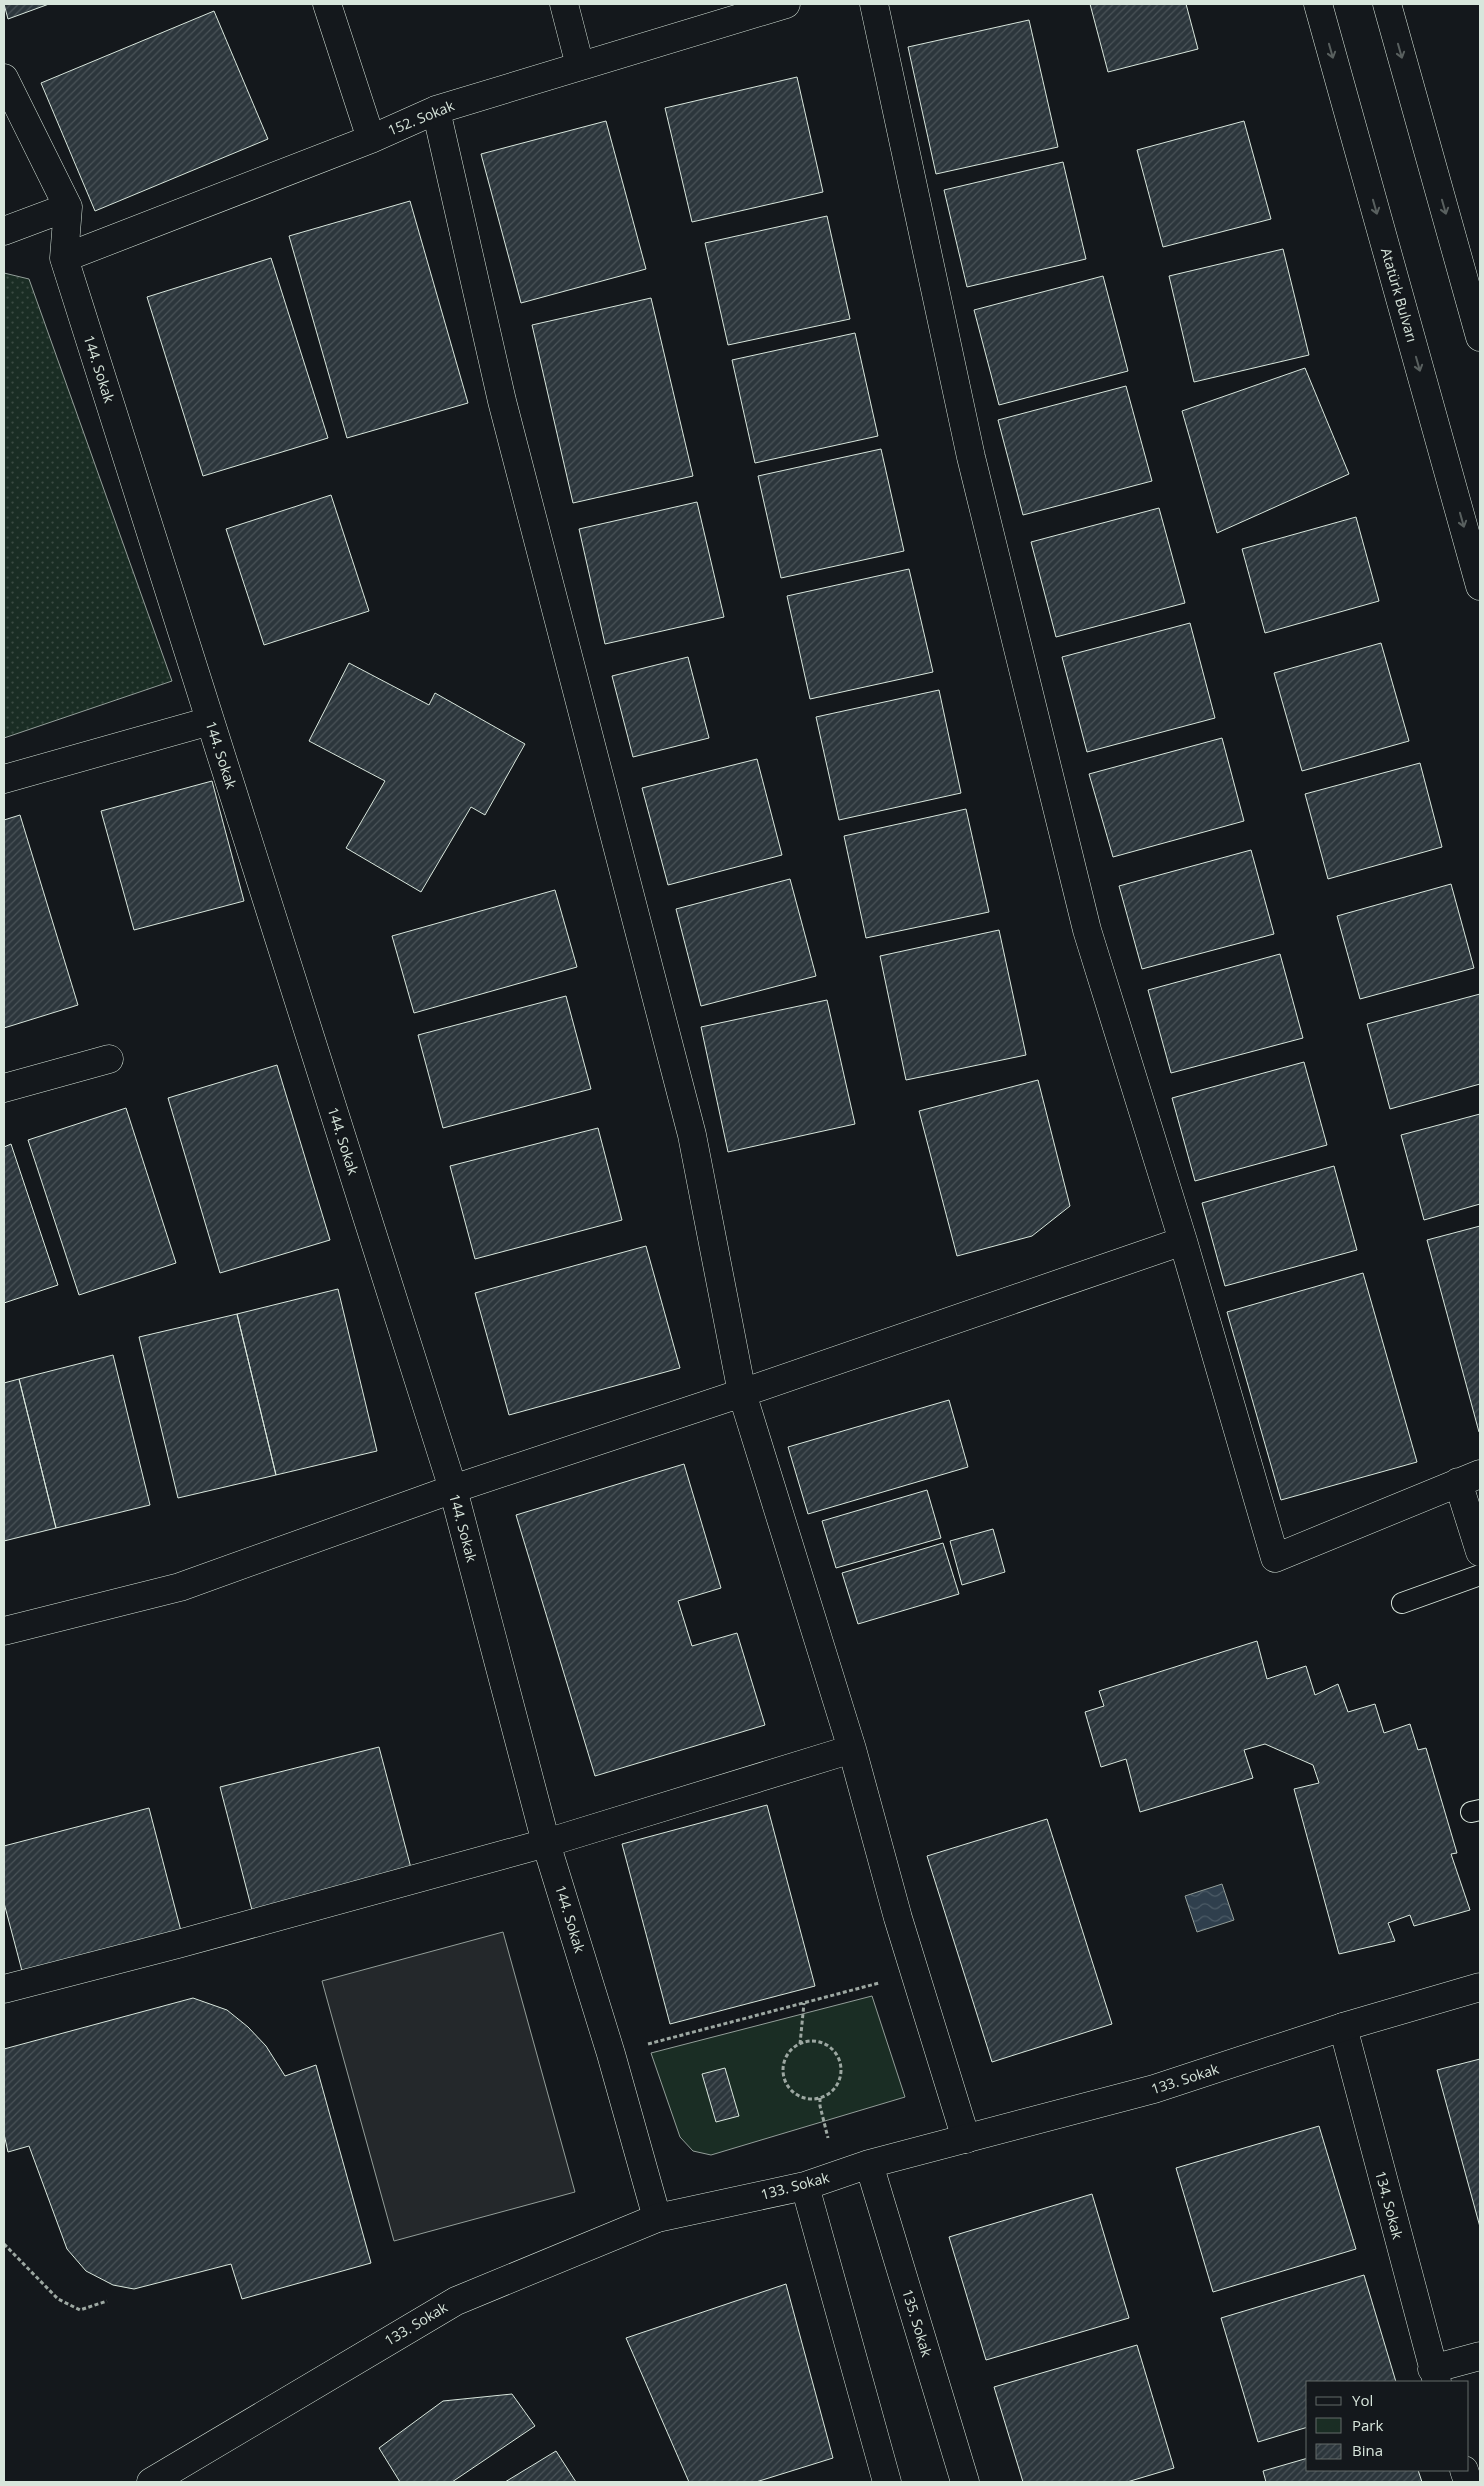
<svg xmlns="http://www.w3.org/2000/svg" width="1484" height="2486" font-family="'Open Sans',sans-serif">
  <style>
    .grass { fill: url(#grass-dots); stroke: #939e99 }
    .park { fill: #1a2d24; stroke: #939e99 }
    .parking { fill: #24282b; stroke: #939e99 }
    .water { fill: url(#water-waves); stroke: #939e99 }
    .building { fill: url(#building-hatch); stroke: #d8e6dc }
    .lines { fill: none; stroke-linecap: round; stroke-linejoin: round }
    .lane-casing { stroke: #d8e6dc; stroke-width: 22 }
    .street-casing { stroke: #d8e6dc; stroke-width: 29 }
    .secondary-casing { stroke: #d8e6dc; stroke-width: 29 }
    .highway-casing { stroke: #d8e6dc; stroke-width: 29 }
    .path { stroke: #9da8a2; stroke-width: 3; stroke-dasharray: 4 2.5; stroke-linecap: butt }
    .lane { stroke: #14181c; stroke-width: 20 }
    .street { stroke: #14181c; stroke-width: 28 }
    .secondary { stroke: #14181c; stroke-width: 28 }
    .highway { stroke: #14181c; stroke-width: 28 }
    .oneway { stroke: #59605f }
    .labels { text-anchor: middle; stroke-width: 4; stroke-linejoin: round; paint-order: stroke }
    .street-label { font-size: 14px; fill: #d8e6dc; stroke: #14181c }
  </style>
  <defs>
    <pattern id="grass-dots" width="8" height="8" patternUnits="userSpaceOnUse" patternTransform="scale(1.25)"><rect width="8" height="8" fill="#1a2d24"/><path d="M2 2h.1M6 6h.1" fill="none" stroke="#3b4b43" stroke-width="1.8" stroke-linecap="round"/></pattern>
    <pattern id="water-waves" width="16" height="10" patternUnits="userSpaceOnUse" patternTransform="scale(1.25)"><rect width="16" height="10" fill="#2f3f4d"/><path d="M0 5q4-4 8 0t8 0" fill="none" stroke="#4c5b66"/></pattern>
    <pattern id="building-hatch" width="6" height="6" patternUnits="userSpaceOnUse" patternTransform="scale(1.25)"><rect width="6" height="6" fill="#2c363c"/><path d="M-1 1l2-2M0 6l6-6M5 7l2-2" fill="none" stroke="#4a5358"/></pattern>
  </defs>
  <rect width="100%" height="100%" fill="#14181c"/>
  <!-- grass -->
  <path class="grass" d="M4 273 29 279 172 681 4 738Z"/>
  <!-- park -->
  <path class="park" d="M872 1996 905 2097 711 2155 693 2151 680 2137 651 2053Z"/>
  <!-- parking -->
  <path class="parking" d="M503 1932 575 2192 394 2241 322 1981Z"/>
  <!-- water -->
  <path class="water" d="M1222 1884 1234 1920 1197 1932 1185 1896Z"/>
  <!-- building -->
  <path class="building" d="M4 4H49L8 19Z
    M1090 4H1186L1198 49 1108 72Z
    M214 11 268 139 95 211 41 83Z
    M1029 20 1058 147 936 174 908 47Z
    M797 77 823 192 692 222 665 108Z
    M606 121 646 269 521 303 481 154Z
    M1244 121 1271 219 1163 247 1137 150Z
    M1063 162 1086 259 967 287 944 190Z
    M410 201 468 403 347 438 289 236Z
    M827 216 850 319 728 345 705 243Z
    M1283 249 1309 355 1194 382 1169 276Z
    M271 258 328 438 203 476 147 297Z
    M1103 276 1128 371 999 405 974 310Z
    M651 298 693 476 573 503 532 325Z
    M855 333 878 436 755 463 732 360Z
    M1305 368 1349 474 1217 533 1182 411Z
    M1126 386 1152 481 1023 515 998 420Z
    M881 449 904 551 781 578 758 476Z
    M331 495 369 611 264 645 226 529Z
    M697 502 724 617 605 644 579 529Z
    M1159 508 1185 603 1056 637 1031 542Z
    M1356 517 1379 601 1265 633 1242 549Z
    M909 569 933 672 810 699 787 596Z
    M1190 623 1215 718 1087 752 1062 657Z
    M1381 643 1409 741 1302 771 1274 673Z
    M688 657 709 738 633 757 612 676Z
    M349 663 429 705 435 693 525 744 485 815 471 807 421 892 346 848 385 781 309 741Z
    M939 690 961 793 839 820 816 717Z
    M1222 738 1244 821 1113 857 1089 774Z
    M757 759 782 855 668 885 642 788Z
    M1420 763 1442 847 1328 879 1305 794Z
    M212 781 244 901 134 930 101 811Z
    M966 809 989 912 866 938 844 836Z
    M20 815 78 1005 4 1028V820Z
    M1251 850 1274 934 1142 969 1119 886Z
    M790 879 816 976 701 1006 676 909Z
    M1451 884 1474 968 1360 999 1337 916Z
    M555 890 577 967 414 1013 392 936Z
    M999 930 1026 1055 906 1080 880 956Z
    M1280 954 1303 1038 1171 1073 1148 990Z
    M1480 994V1084L1390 1109 1367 1024Z
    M566 996 591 1089 443 1128 418 1035Z
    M827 1000 855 1124 728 1152 701 1027Z
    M1304 1062 1327 1145 1195 1181 1172 1098Z
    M277 1065 330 1240 220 1273 168 1098Z
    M1038 1080 1070 1206 1032 1236 957 1256 919 1111Z
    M126 1108 176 1263 79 1295 28 1140Z
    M1480 1114V1204L1424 1220 1401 1135Z
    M598 1128 622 1220 475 1259 450 1166Z
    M11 1144 58 1285 4 1303V1147Z
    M1334 1166 1357 1250 1225 1286 1202 1203Z
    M1480 1226V1431L1479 1432 1427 1240Z
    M646 1246 680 1368 509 1415 475 1293Z
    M1363 1273 1417 1462 1281 1500 1227 1312Z
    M338 1289 377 1451 276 1475 237 1314Z
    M237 1314 276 1475 178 1498 139 1337Z
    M113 1355 150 1505 56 1528 19 1379Z
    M19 1379 56 1528 4 1541V1383Z
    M949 1400 968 1467 808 1514 788 1447Z
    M684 1464 721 1588 678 1601 692 1646 737 1633 765 1725 595 1776 516 1515Z
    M927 1490 941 1538 836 1568 822 1521Z
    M993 1529 1005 1572 962 1585 950 1541Z
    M943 1543 959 1594 858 1624 842 1573Z
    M1257 1641 1267 1679 1306 1666 1315 1695 1338 1684 1348 1712 1375 1704 1384 1733 1410 1724 1418 1750 1426 1748 1457 1853 1451 1854 1470 1910 1414 1926 1410 1915 1388 1923 1395 1941 1339 1954 1294 1789 1319 1783 1313 1765 1265 1744 1244 1750 1253 1778 1140 1812 1126 1759 1101 1767 1085 1712 1104 1706 1099 1691Z
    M379 1747 411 1868 252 1910 220 1787Z
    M767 1805 815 1986 670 2024 622 1844Z
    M149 1808 181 1931 22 1971 4 1903V1846Z
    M1047 1819 1112 2024 992 2062 927 1856Z
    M193 1998 227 2010 248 2027 266 2046 285 2076 316 2065 371 2263 242 2299 231 2264 134 2289 113 2285 86 2271 67 2249 29 2146 8 2152 4 2134V2049Z
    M1480 2059V2227L1437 2070Z
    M725 2068 739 2116 716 2122 702 2074Z
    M1319 2126 1356 2249 1213 2292 1176 2168Z
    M1092 2194 1129 2318 986 2360 949 2237Z
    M1364 2275 1396 2382H1308V2427L1258 2442 1221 2318Z
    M786 2284 833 2458 756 2482H689L626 2338Z
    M1137 2345 1174 2468 1127 2482H1023L994 2387Z
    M512 2394 535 2426 452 2482H400L379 2448 443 2401Z
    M556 2451 576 2482H505Z
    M1308 2458V2470H1418L1422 2482H1266L1263 2471Z"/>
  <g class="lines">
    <!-- lane casing -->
    <g class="lane-casing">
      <path id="lane" d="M1402 1603 1480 1575
        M1471 1812 1480 1810"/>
    </g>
    <!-- street casing -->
    <g class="street-casing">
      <path id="street" d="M327 4 371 139
        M564 4 580 66
        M874 4 971 457 1087 930 1183 1241 1275 1558 1480 1474
        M4 78 68 207 64 258 453 1489 546 1843 611 2054 657 2218
        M436 110 502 401 692 1135 742 1393 852 1749 898 1918 966 2139
        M4 231 68 207
        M64 258 371 139 436 110 786 4
        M4 779 210 721
        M4 1088 109 1059
        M1458 1482 1480 1552
        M4 1631 180 1587 453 1489 742 1393 1183 1241
        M4 1989 178 1944 546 1843 852 1749
        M1343 2027 1437 2382
        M1432 2369 1480 2356
        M1464 2470 1468 2482"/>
    </g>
    <!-- secondary casing -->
    <g class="secondary-casing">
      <path id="secondary" d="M1318 4 1480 586
        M869 2164 965 2482
        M805 2186 887 2482
        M151 2482 456 2301 657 2218 805 2186 869 2164 1154 2089 1343 2027 1480 1987"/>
    </g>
    <!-- highway casing -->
    <g class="highway-casing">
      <path id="highway" d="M1387 4 1480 337"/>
    </g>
    <!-- path -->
    <path class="path" d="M783 2070a29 29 0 1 1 58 0a29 29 0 1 1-58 0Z
      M648 2044 879 1983
      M800 2044 804 2003
      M820 2098V2106L828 2138
      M4 2244 58 2299 80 2310 107 2301"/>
    <!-- lane -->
    <use href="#lane" class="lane"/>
    <!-- street -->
    <use href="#street" class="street"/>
    <!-- secondary -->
    <use href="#secondary" class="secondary"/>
    <!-- highway -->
    <use href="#highway" class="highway"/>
  </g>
  <!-- one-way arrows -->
  <defs><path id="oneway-shaft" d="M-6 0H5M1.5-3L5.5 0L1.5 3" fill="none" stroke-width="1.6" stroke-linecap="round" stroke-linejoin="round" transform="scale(1.25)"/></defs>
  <g class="oneway">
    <use href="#oneway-shaft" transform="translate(1331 51) rotate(74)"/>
    <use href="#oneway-shaft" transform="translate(1400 51) rotate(74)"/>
    <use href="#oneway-shaft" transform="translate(1375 207) rotate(74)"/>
    <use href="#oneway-shaft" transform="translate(1444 207) rotate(74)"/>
    <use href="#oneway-shaft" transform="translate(1418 364) rotate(74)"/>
    <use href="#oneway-shaft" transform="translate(1462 520) rotate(74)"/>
  </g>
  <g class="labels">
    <!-- street labels -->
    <g class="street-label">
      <text transform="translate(421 118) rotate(-22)" y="5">152. Sokak</text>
      <text transform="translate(1399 295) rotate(74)" y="5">Atatürk Bulvarı</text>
      <text transform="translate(99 369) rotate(72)" y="5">144. Sokak</text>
      <text transform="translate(221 755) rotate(72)" y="5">144. Sokak</text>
      <text transform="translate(343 1141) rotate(72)" y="5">144. Sokak</text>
      <text transform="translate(463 1528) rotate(75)" y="5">144. Sokak</text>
      <text transform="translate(570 1919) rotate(73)" y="5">144. Sokak</text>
      <text transform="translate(1185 2079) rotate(-18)" y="5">133. Sokak</text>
      <text transform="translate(795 2186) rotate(-15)" y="5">133. Sokak</text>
      <text transform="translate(1389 2205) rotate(75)" y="5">134. Sokak</text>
      <text transform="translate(917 2323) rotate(73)" y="5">135. Sokak</text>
      <text transform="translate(416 2324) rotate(-31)" y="5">133. Sokak</text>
    </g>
  </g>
  <!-- border -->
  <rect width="1484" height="2486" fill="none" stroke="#d8e6dc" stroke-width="10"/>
  <!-- legend -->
  <rect x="1306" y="2381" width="162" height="90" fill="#14181c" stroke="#626a69"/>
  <rect x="1316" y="2397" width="25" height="8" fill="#14181c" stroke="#626a69"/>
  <text x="1352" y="2406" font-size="15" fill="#d8e6dc">Yol</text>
  <rect x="1316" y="2418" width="25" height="15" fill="#1a2d24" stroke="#626a69"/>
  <text x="1352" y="2431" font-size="15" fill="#d8e6dc">Park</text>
  <rect x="1316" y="2444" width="25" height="15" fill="url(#building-hatch)" stroke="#626a69"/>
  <text x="1352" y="2456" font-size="15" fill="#d8e6dc">Bina</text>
</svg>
